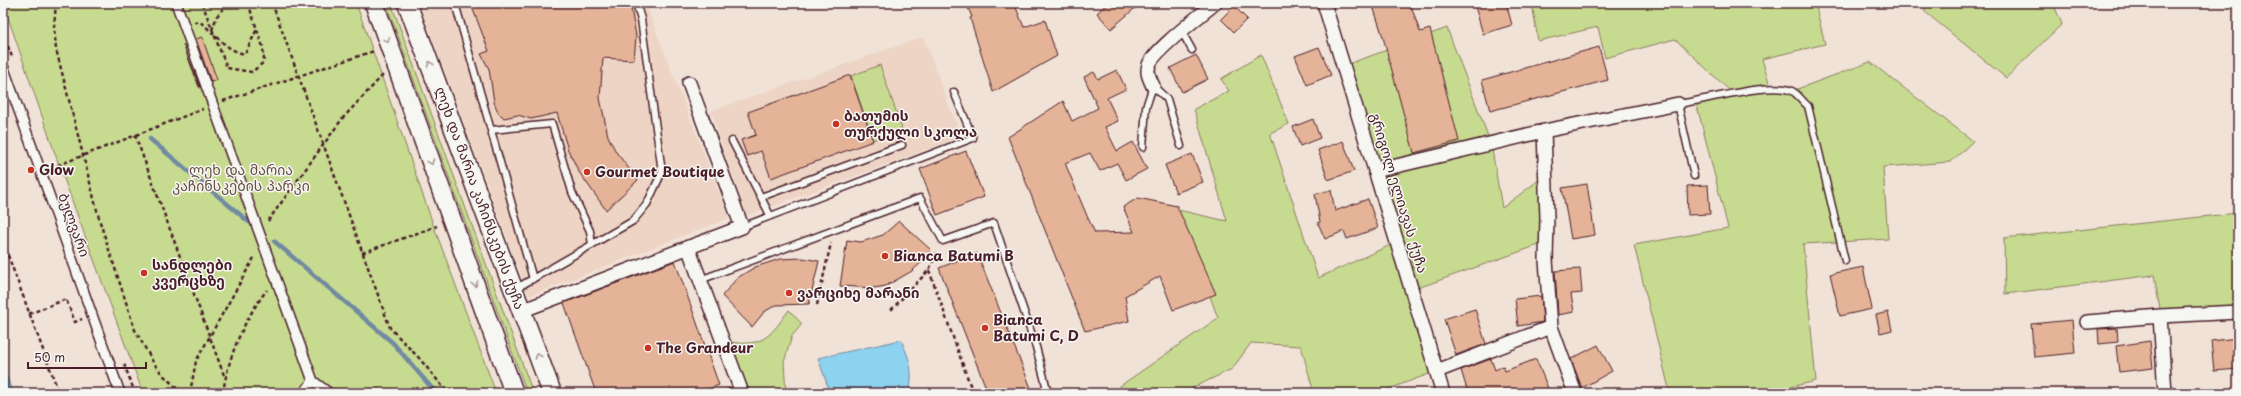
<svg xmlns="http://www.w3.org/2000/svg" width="2241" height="396" font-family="'Playpen Sans','Noto Sans Georgian',sans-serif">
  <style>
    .built { fill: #edd4c4 }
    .green { fill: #c7db90; stroke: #887d5e }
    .water { fill: #8dd2ef; stroke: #728aa1 }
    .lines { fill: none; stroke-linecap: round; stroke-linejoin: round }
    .stream { stroke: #728aa1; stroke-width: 4.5 }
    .building { fill: #e5b397; stroke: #4a1f2b }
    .service-casing { stroke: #4a1f2b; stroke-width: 9 }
    .pedestrian-casing { stroke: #4a1f2b; stroke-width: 12 }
    .minor-casing { stroke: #4a1f2b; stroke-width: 16 }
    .secondary-casing { stroke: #4a1f2b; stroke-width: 21 }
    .path { stroke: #4a1f2b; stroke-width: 2.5; stroke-dasharray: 4 3; stroke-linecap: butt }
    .service { stroke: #f6f6f2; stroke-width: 6 }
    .pedestrian { stroke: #f6f6f2; stroke-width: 9 }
    .minor { stroke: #f6f6f2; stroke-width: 13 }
    .secondary { stroke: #f6f6f2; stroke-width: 18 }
    .oneway { stroke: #a99598 }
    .poi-dot { fill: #c8321e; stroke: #f6f6f2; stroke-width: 1.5 }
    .labels { text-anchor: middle; stroke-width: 3; stroke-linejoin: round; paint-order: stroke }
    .poi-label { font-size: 14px; font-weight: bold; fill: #4a1f2b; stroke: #f6f6f2; text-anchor: start }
    .park-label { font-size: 14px; fill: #694e44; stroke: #f6f6f2 }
    .street-label { font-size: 14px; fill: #4a1f2b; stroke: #f6f6f2 }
  </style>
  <rect width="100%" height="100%" fill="#f1e2d7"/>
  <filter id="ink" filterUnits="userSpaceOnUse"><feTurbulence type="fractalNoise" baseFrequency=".025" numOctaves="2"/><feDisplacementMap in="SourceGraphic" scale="8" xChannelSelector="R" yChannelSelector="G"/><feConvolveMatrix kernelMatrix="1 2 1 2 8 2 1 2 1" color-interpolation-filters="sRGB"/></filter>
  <g filter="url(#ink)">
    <!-- built -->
    <path class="built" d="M419 3H645L729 218 529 296Z
      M923 37 961 137 746 216 711 111Z"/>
    <!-- green -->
    <path class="green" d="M3 3H356L434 227 496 393H143L59 165Z
      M386 3H391L533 393H527Z
      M1532 3H1815L1825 44 1762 59 1771 89 1792 91 1870 62 1973 141 1951 162 1883 167 1888 239 1803 244 1816 381 1766 393H1670L1634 245 1728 228 1696 102 1732 93 1675 39 1605 58 1598 27 1538 41Z
      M1928 3H2053L2062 24 2006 78 1924 11Z
      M1447 28 1491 144 1502 208 1544 176 1547 242 1412 290 1437 371 1378 393H1314L1301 346 1251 343 1232 369 1182 393H1119L1120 386 1218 318 1178 210 1227 221 1194 109 1229 91 1221 79 1261 55 1289 124 1270 133 1318 278 1397 242 1343 66Z
      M880 65 902 129 873 140 851 76Z
      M2238 213V311L2161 315 2154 275 2005 294 2004 238Z
      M789 310 802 324 792 336 784 362 786 393H749L730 342C764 347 770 336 789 310Z"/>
    <!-- water -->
    <path class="water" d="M901 340C910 359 914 373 909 393H899L898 388 877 393H830L818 358Z
      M3 367 13 393H3Z"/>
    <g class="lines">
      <!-- stream -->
      <path class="stream" d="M150 139 249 222
        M274 241 393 343 436 393"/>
    </g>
    <!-- building -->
    <path class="building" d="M480 3H630L636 36 634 60 603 58 600 98 608 136 616 152 638 180 606 210 579 172 568 150 557 113 531 119 518 115 504 118 498 112 494 102 489 69 481 54 489 51 472 7Z
      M966 3H1014L1024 27 1045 20 1057 56 993 92 970 18 972 17Z
      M1108 3H1141L1111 29 1097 13Z
      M1372 3H1410L1420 32 1430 29 1459 141 1414 153 1383 37Z
      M1474 3H1506L1512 25 1483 34Z
      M1234 6 1247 19 1234 32 1221 19Z
      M202 37 217 80 211 82 196 39Z
      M183 44 200 87H199Z
      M1319 47 1331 75 1307 85 1295 56Z
      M1599 47 1608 80 1490 111 1482 80Z
      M1196 55 1208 79 1182 92 1170 68Z
      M1117 70 1126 89 1107 98 1118 121 1105 127 1117 151 1133 142 1147 169 1126 180 1117 163 1100 171 1090 153 1065 163 1087 216 1095 233 1134 232 1123 207 1138 198 1177 206 1216 294 1173 310 1160 276 1125 296 1129 321 1085 331 1008 137 1063 101 1072 121 1098 108 1084 77 1094 72 1098 79Z
      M850 75 873 141 771 178 761 151 747 156 741 140 756 135 748 112Z
      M1313 119 1320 138 1300 146 1293 127Z
      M1343 141 1354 171 1328 180 1318 150Z
      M966 151 984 197 937 215 920 169Z
      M1192 154 1203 182 1176 193 1165 165Z
      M1587 184 1595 235 1571 239 1562 188Z
      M1708 185 1710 214 1688 215 1687 186Z
      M1331 190 1335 211 1368 199 1378 228 1347 239 1344 231 1325 239 1318 223 1320 222 1315 194Z
      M899 221 931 250 922 262 912 271 886 286 874 288 840 286 847 240 861 242 883 235Z
      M977 253 1031 388 1018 393H988L939 268Z
      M802 258 819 261 809 304 776 305 764 312 752 327 722 296 737 278 755 267 780 259Z
      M675 261 719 385 698 393H596L564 303Z
      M1863 267 1872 309 1840 316 1830 274Z
      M1580 269 1582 293 1571 294 1574 312 1558 315 1555 271Z
      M1541 296 1543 322 1518 326 1515 299Z
      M1475 309 1486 344 1456 355 1444 319Z
      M1888 312 1892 330 1880 333 1876 315Z
      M2072 320 2075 353 2034 357 2031 324Z
      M2117 328 2118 342 2099 344 2098 329Z
      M2237 338 2238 369 2214 371 2211 341Z
      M2150 341 2153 368 2119 372 2116 346Z
      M1598 345 1612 371 1582 388 1571 359Z
      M1491 359 1495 370 1503 366 1505 371 1536 359 1550 393H1468L1461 370Z"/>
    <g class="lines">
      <!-- service casing -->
      <g class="service-casing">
        <path id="service" d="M455 3 533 279
          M1182 32 1192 50
          M491 130 552 124 572 192 590 231 592 245
          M732 141 770 215
          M1143 147 1146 107 1153 86 1167 99 1181 146
          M1694 176 1678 104C1703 101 1771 81 1792 91 1798 94 1803 102 1808 106L1845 261
          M761 197 902 145
          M742 227 973 138 954 92
          M700 280 920 198 943 241 994 223 1036 347 1048 393
          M515 289 633 221 647 204 662 172 641 19 636 3
          M728 393 740 389"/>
      </g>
      <!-- pedestrian casing -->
      <g class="pedestrian-casing">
        <path id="pedestrian" d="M176 3 313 381 304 393
          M3 66 120 393
          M313 381 329 393"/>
      </g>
      <!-- minor casing -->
      <g class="minor-casing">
        <path id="minor" d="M1324 3 1443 393
          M1153 86C1150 79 1146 73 1149 65 1153 51 1201 15 1215 3
          M1544 131 1547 218 1546 260 1551 327 1575 393
          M1375 171 1544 131 1678 104
          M688 247 742 393
          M521 311 742 227 689 83
          M2087 322 2160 316
          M1437 371 1551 327
          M2165 393 2160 316 2238 312"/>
      </g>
      <!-- secondary casing -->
      <g class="secondary-casing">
        <path id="secondary" d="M374 3 514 393
          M407 3 552 393"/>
      </g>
      <!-- path -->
      <path class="path" d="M56 3 54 27 56 49 100 222 135 330 153 362 162 374 182 393
        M202 3 227 68 252 72 264 62 263 47 248 3
        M272 3 390 328 419 358 448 393
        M194 22H200C215 33 226 51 245 54L257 29
        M212 30 217 16 228 3
        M3 33 12 57
        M223 101 374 51
        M135 135 225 378
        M51 168 203 109
        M268 221 342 119 383 75
        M3 242 59 393
        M362 253 437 226
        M929 270 973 393
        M817 305 831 243
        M891 310 929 270 938 250
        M29 314 66 299 75 322 82 319
        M124 364 135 393
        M190 393 196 361 255 256
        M223 393C228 357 244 319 267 290"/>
      <!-- service -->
      <use href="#service" class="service"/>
      <!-- pedestrian -->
      <use href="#pedestrian" class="pedestrian"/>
      <!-- minor -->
      <use href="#minor" class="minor"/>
      <!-- secondary -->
      <use href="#secondary" class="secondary"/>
    </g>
    <!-- one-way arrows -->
    <defs><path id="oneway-chevron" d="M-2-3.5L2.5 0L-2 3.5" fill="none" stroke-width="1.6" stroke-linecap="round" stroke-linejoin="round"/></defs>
    <g class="oneway">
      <use href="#oneway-chevron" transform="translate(387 40) rotate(70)"/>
      <use href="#oneway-chevron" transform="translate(430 64) rotate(-110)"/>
      <use href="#oneway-chevron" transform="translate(431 162) rotate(70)"/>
      <use href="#oneway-chevron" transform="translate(475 284) rotate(70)"/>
      <use href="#oneway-chevron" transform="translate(538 356) rotate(-110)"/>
    </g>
  </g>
  <!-- markers -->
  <g class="poi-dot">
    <circle cx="836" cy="124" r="4"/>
    <circle cx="31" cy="170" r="4"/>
    <circle cx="587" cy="172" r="4"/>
    <circle cx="885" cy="256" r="4"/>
    <circle cx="144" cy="273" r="4"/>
    <circle cx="789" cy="293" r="4"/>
    <circle cx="985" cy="328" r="4"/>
    <circle cx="648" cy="348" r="4"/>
  </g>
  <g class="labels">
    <!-- poi labels -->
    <g class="poi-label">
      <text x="844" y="121">ბათუმის<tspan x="844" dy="16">თურქული სკოლა</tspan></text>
      <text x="39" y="175">Glow</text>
      <text x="595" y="177">Gourmet Boutique</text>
      <text x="893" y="261">Bianca Batumi B</text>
      <text x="152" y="270">სანდლები<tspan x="152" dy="16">კვერცხზე</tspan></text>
      <text x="797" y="298">ვარციხე მარანი</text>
      <text x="993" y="325">Bianca<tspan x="993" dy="16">Batumi C, D</tspan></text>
      <text x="656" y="353">The Grandeur</text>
    </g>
    <!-- park labels -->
    <g class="park-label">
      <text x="241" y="175">ლეხ და მარია<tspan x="241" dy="16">კაჩინსკების პარკი</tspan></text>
    </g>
    <!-- street labels -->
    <g class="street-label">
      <text transform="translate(1399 193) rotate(73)" y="5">გრიგოლ ელიავას ქუჩა</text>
      <text transform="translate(480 198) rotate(70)" y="5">ლეხ და მარია კაჩინსკების ქუჩა</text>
      <text transform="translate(74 225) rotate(70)" y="5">ბულვარი</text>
    </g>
  </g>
  <!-- margin -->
  <rect width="2241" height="396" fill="none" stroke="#f6f6f2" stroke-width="16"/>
  <rect x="8" y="8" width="2225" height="380" fill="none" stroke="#4a1f2b" stroke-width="1.5" filter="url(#ink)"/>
  <!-- scale -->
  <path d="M28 362v6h118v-6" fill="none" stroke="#4a1f2b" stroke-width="2"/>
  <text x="34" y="362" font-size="12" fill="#4a1f2b" stroke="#f6f6f2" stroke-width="3" paint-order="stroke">50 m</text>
</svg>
